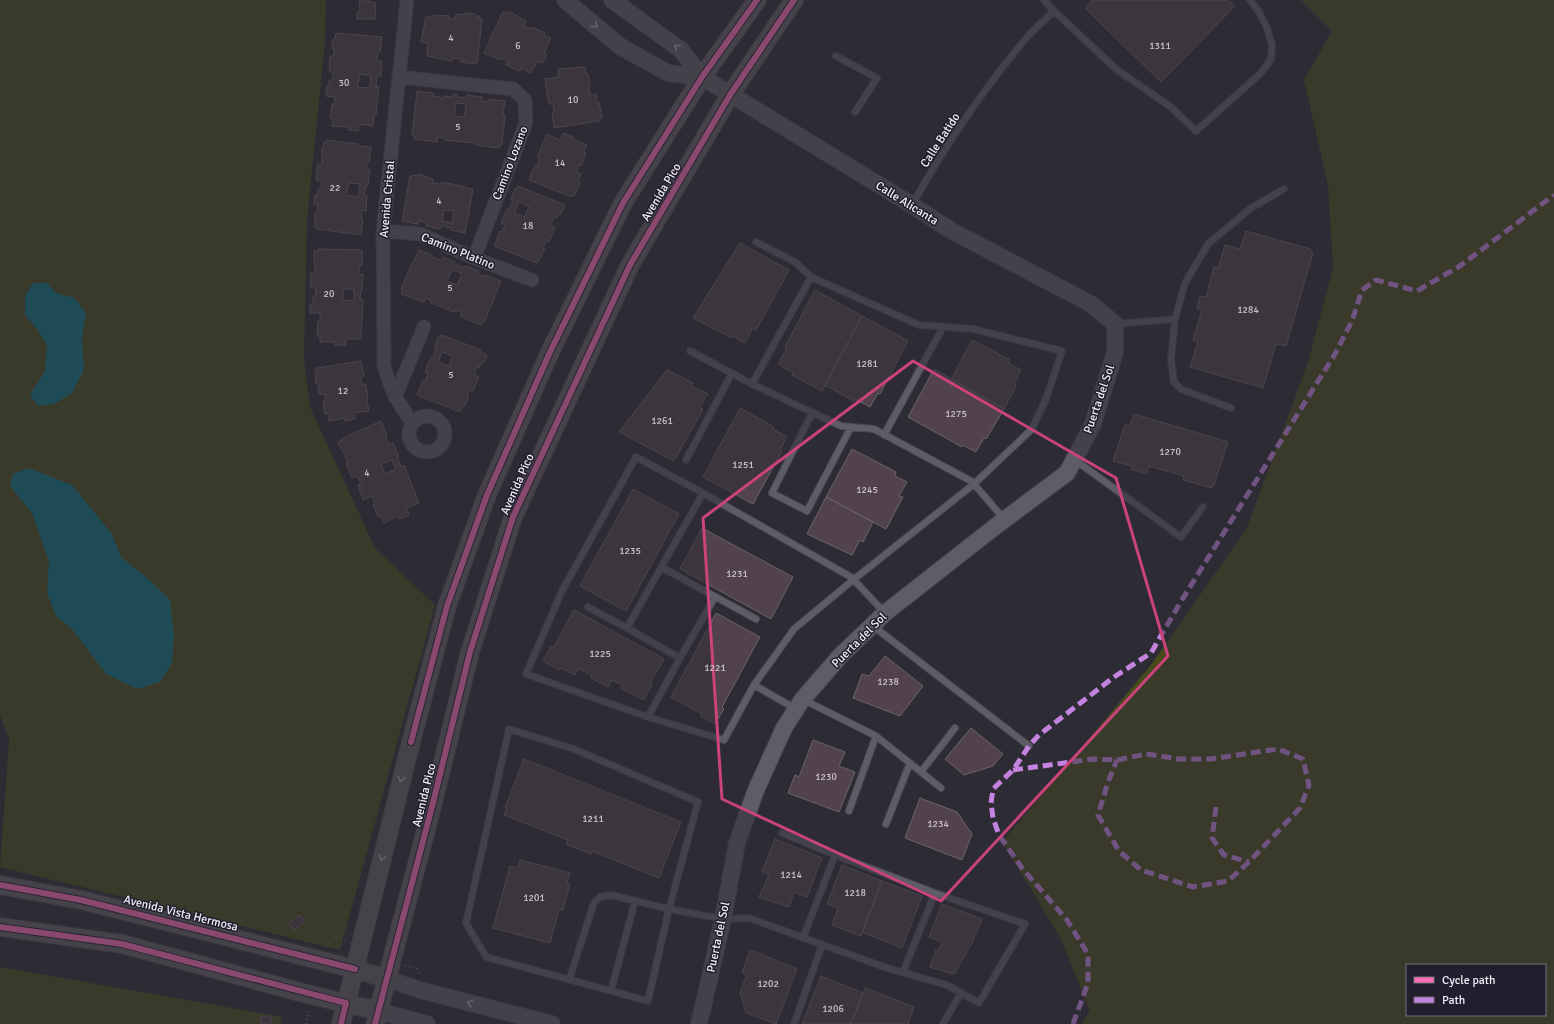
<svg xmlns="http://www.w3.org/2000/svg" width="1554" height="1024" font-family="Signika,sans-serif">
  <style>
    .green { fill: #484c1d; fill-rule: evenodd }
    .water { fill: #0c727c }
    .building { fill: #51424b; stroke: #6a646a; fill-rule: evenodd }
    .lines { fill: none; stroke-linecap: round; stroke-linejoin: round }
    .service-casing { stroke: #4a4850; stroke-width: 8 }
    .minor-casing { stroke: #4a4850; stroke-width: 15 }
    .tertiary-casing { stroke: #4a4850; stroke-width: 18 }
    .secondary-casing { stroke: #4a4850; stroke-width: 20 }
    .path { stroke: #68676d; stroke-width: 2.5; stroke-dasharray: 1 3; stroke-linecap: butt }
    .service { stroke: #5e5c64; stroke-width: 6 }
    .minor { stroke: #5e5c64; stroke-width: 13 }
    .tertiary { stroke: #5e5c64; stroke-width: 16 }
    .secondary { stroke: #635d64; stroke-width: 18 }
    .quiet { stroke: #c483df; stroke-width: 5; stroke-dasharray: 10 5; stroke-linecap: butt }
    .cycleway-casing { stroke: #221e2d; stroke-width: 8 }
    .cycleway { stroke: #f96db3; stroke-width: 6 }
    .oneway { stroke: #a8a5ae }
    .oneway2 { stroke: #aaa6ae }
    .marked { fill: none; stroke: #cb437b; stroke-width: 3; stroke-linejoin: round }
    .labels { text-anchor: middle; stroke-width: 3; stroke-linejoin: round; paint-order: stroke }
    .number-label { font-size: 10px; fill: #c9c3ce }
    .street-label { font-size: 12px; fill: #f1eef9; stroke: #221e2d }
  </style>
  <rect width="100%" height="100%" fill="#2d2b34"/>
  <!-- green -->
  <path class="green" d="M0 0H326L325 42 307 219 304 360 310 407 375 548 435 605 340 950 0 867 9 739 0 715Z
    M1301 0H1554V1024H1082L1090 1011 1060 937 1002 842 1151 665 1247 528 1308 362 1333 268 1328 185 1304 80 1332 31ZM1407 965H1545V1015H1407Z
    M0 967 283 1017 280 1024H0Z"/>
  <!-- water -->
  <path class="water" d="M33 283H47L56 293 75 298 86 313 82 339 84 370 72 393 54 404 38 406 30 395 45 371 47 345 37 329 25 315V296Z
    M29 468 72 485 112 534 121 557 147 578 170 600 174 634 172 663 160 682 137 689 106 674 72 629 56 616 47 593 49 561 32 513 10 486 13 474Z"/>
  <!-- building -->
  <path class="building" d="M1092 0H1228L1235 6 1161 82 1085 8Z
    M359 1H371V3L375 2 376 19H357V12L360 11Z
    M504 11 509 14 510 12 526 21 524 27 531 29 532 27 545 33 544 35 551 38 544 53 547 54 543 63 537 61 531 73 521 68 520 71 506 65 508 61 501 58 500 60 484 53 502 13 503 14Z
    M465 13 475 14V16H480V19H482L477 64 461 62V59L453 58 452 61 427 56 428 43 421 42 426 17H433L434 15 449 16 448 19H455L456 14 465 15Z
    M336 33 382 37 380 52H378L377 61H382L381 76H377L376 87H379L376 115H374L373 126 359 124 358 131 348 130 349 127 332 126 333 119 330 118 332 104 334 105 335 97 326 96 327 86H329V80H333V72L329 71 330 56H334V48H332L333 39H335ZM360 74 371 76 370 88 357 87Z
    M585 67 586 74H588L590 87 589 88 590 95 596 94 597 103 599 102 602 118H599V121L554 128 552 113 554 112 553 104H549L545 79 559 77 558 69Z
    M417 91 433 93V96L440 97V99H443V96L453 97V94H457L456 97 466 98 467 95 482 97V101L489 102 490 99 505 101 503 115H505L502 145H500L499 148 476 145V143L445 140V138L437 137V142L414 139V135H412ZM456 103 466 104 464 117 454 116Z
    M563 133 573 137 572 139 587 145 584 152 586 153 581 166 579 165 576 172 581 174 578 182 580 183 574 196 571 195V197L529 180 535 165 537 166 540 159 537 158 547 134 560 140Z
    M327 140 358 144V146L371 147 369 162H367L366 169 370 170 368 185H366L364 195 367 196 366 211 362 210 361 218 363 219 361 235 317 229V228H315V213H317L318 204H314L315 195 317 196 318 189H321L322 182 316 180 318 164 322 165V148H323L324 142 326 143ZM349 183 360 184 358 197 346 195Z
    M418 174 433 179V183L441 184 442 182 466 187V188L473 189 465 233 451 230V228L441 226 440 229 426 226 427 223 418 221V224L402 221 410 176 411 177 412 175 418 176ZM444 210 454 211 452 223 442 221Z
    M518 186 565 205 561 214 559 213 557 218 554 217 551 225 555 227 549 242 546 241 543 248 545 249 537 263 494 246 500 231 502 232 505 225 501 223 507 209 509 210 513 200 511 199 515 188 517 189ZM518 202 529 206 525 217 514 213Z
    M1246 231 1310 249 1313 253 1286 346 1276 344 1263 388 1190 367 1198 342 1193 340 1202 310 1197 308 1200 296 1206 297 1214 267 1218 268 1225 245 1240 249Z
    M740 243 789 270 756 330 752 329 745 343 732 336 730 337 693 318Z
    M318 249 362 250V266H359V274H363L362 290H361L360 299H363L361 339H346V345H335L336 342H320V336H317L318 321H320V313H310V304H313V297H315L316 288H311V273H315L314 251H318ZM343 289H354V301L343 300Z
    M419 250 432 255V257L441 261 443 257 455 262 454 264 464 268 465 266 479 271 477 274 485 277 486 275 501 281 484 323 482 322 481 325 460 316 462 312 455 310 454 312 431 303 432 301 425 298 424 302 401 294 403 290 401 289 413 261H414ZM452 270 462 273 457 285 447 281Z
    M815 290 862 316 822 391 792 375 793 373 778 364 787 348 785 347Z
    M862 316 908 341 880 394 878 393 870 407 855 399 854 401 825 385Z
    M442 335 481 350 480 352 487 355 484 363 482 362 479 368 477 367 474 375 479 377 473 391 470 389 467 397 468 398 465 406 463 405 460 412 417 395 423 380 425 381 428 373 425 372 431 357 433 358 437 348H434L439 336H442ZM442 352 453 356 449 366 438 362Z
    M972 340 1010 360 1008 363 1021 370 1014 384 1016 386 1004 409 951 380Z
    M361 361 364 376 361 378 362 385 366 384 368 399 367 400 369 411 354 413 355 419 345 421V418L329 421V414H325L323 401 326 400 325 394H319L318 384H316L315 370 317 369V368Z
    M934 369 1004 409 986 439 984 438 976 452 963 445 962 447 908 417Z
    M667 370 693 383 691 386 708 394 699 407 703 409 674 461 619 432Z
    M740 408 774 427 773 429 787 437 780 450 782 451 753 504 703 477Z
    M1134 414 1228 442 1214 485H1213L1212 488 1183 480 1184 476 1149 466 1146 474 1131 469 1132 466 1113 461 1125 425 1130 426Z
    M381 421 387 436 385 437 389 444 393 443 399 456 397 457 401 467 404 465 419 503 406 508 409 515 400 519 398 516 384 523 381 516 378 517 373 505 375 504 372 496 363 500 358 485 361 484 357 476 352 478 346 463 348 462 338 442 342 440 341 439ZM392 460 396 469 385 474 381 464Z
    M852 449 896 472 895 476 907 482 899 496 903 497 886 529 826 497Z
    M633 489 679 514 626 611 580 586Z
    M826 497 873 522 863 542 860 540 852 555 807 534Z
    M702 528 793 577 771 619 680 569Z
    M574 610 664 659 650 683 652 684 644 700 621 688 623 685 612 680 608 687 591 678 592 676 578 668 575 675 561 668 559 670 543 661 551 646 554 647Z
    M716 613 760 637 722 707 724 709 715 724 700 716 702 714 671 697Z
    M885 656 923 686 900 716 853 698 862 674 869 676Z
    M971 728 1003 754 993 766 964 775 945 759Z
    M813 740 845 752 839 766 855 772 839 812 788 793 795 775 799 777Z
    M524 759 681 822 659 878 592 851 591 854 566 844 568 840 504 815 507 808H505Z
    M920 798 957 812 972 834 962 860 905 838Z
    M775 839 822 858 807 897 794 892 789 907 759 897 769 875 762 872Z
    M520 860 570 873 567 883 570 884 563 910 559 909 550 943 493 928 510 866 518 868Z
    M842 865 882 881 861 936 832 925 838 908 827 904Z
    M882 881 922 896 902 948 862 932Z
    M942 904 982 919 972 943 954 974 930 967 936 950H939L942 942 929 937Z
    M300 915 305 922 294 930 289 923Z
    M750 950 797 969 776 1024 746 1013 740 992 747 975 742 973Z
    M821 976 863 993 851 1024H802Z
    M865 988 914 1007 908 1024H851Z
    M261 1017H271L272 1024H261Z"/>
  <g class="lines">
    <!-- service casing -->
    <g class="service-casing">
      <path id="service" d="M1054 11 1116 69 1171 107 1196 131 1261 73 1271 59 1272 45 1267 28 1259 12 1250 0
        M836 56 877 78 855 112
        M912 205C945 146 984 88 1028 36 1036 27 1046 19 1054 11L1044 0
        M756 242 795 262 811 277
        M1175 319 1171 360 1174 382 1181 389 1231 408
        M1116 324 1175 319 1185 283 1208 244 1251 208 1284 189
        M690 351 752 384
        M812 413 772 493 807 511 851 427
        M884 435 943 327
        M686 460 732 373
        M1075 460 1181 537 1203 507
        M661 567 756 619
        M588 607 627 628
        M873 626 1029 746
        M680 658 715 597
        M754 685 794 629 853 580 974 484 1032 429 1046 399 1062 351 973 329 919 325 811 277 752 384 841 426 874 429 971 481 974 484 1004 519
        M804 700 876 736 941 788
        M796 709 754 685 724 740 648 717 526 674 562 591 636 457 703 493 851 577 885 613
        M648 717 680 658 627 628 703 493
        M921 772 955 728
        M849 811 876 736
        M886 824 910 763
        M782 833 835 855
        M903 972 935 893
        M569 980 594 903 600 897 611 895 669 909 698 802 574 749 509 729 466 923 486 957 648 1001 669 909 723 919 749 918 887 968 947 985 979 1003 1025 924 935 893 835 855 803 938
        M611 991 635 901
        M794 1024 822 945
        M943 1024 961 993"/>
    </g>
    <!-- minor casing -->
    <g class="minor-casing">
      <path id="minor" d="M407 0 383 231 384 365C390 390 398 402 412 423
        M399 77 513 89 525 100 526 123 474 258
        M383 231 420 234 474 258 532 280
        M395 397 424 327
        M409 434a18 18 0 1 1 36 0a18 18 0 1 1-36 0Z"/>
    </g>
    <!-- tertiary casing -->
    <g class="tertiary-casing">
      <path id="tertiary" d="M565 0 621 47 668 73 702 77
        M612 0 681 50 702 77 912 205 952 231 1091 304 1115 324V352L1093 424 1067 473 996 526 885 613 841 655 802 700 784 728 756 790 737 843 723 919 699 1024
        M387 979 420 990 552 1024
        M378 1011 427 1024"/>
    </g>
    <!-- secondary casing -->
    <g class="secondary-casing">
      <path id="secondary" d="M0 885 81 900 355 969 387 979
        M0 927 122 944 307 994 378 1011
        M341 1024 411 742 447 606 487 495 550 352 623 203 702 77 757 0
        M375 1024 433 803 470 652 513 517 630 265 730 95 794 0"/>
    </g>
    <!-- path -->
    <path class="path" d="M327 946 328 942 335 936 347 941
      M405 965 417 969 420 975
      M306 1024 309 1011"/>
    <!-- service -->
    <use href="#service" class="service"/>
    <!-- minor -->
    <use href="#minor" class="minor"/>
    <!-- tertiary -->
    <use href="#tertiary" class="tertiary"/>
    <!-- secondary -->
    <use href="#secondary" class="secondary"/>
    <!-- quiet -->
    <path class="quiet" d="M1013 770 1093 759 1117 760 1146 754 1179 759H1211L1278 749 1303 759 1309 785 1300 808 1249 862 1228 881 1193 887 1141 870 1119 851 1098 815 1108 782 1117 760
      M1216 807 1212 838 1224 855 1249 862
      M1073 1024 1088 983V954L1067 920 1022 868 999 835 993 818 991 803 993 789 1013 770 1029 746 1039 735 1114 677 1151 653 1180 603 1335 354 1352 321 1362 290 1376 280 1417 291 1460 266 1554 195"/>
    <!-- cycleway casing -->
    <g class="cycleway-casing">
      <path id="cycleway" d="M411 742 447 606 487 495 550 352 623 203 702 77 757 0
        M0 885 81 900 355 969
        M0 927 122 944 346 1003 341 1024
        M375 1024 433 803 470 652 513 517 630 265 730 95 794 0"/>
    </g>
    <!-- cycleway -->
    <use href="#cycleway" class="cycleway"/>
  </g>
  <!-- one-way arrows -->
  <defs><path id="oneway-chevron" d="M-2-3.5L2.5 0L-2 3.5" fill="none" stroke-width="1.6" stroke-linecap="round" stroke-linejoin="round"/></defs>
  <g class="oneway">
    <use href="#oneway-chevron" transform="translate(595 25) rotate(40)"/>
    <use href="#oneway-chevron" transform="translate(677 47) rotate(-142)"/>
    <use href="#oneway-chevron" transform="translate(470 1003) rotate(-165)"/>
  </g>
  <g class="oneway2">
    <use href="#oneway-chevron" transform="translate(401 779) rotate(104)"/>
    <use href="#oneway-chevron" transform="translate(382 858) rotate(104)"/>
  </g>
  <!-- marked area -->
  <path d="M0 0H1554V1024H0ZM913 361 1116 478 1168 656 941 901 722 799 703 518Z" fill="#2d2b34" fill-opacity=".55" fill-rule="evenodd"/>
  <path class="marked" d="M913 361 1116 478 1168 656 941 901 722 799 703 518Z"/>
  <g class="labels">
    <!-- number labels -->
    <g class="number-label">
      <text x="451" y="41">4</text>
      <text x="518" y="49">6</text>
      <text x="1160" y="49">1311</text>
      <text x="344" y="86">30</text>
      <text x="573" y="103">10</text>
      <text x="458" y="130">5</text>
      <text x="560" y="166">14</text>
      <text x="335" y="191">22</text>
      <text x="439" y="204">4</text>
      <text x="528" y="229">18</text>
      <text x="450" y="291">5</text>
      <text x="329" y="297">20</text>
      <text x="1248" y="313">1284</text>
      <text x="867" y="367">1281</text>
      <text x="451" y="378">5</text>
      <text x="343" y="394">12</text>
      <text x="956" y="417">1275</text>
      <text x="662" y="424">1261</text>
      <text x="1170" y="455">1270</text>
      <text x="743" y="468">1251</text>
      <text x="367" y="476">4</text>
      <text x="867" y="493">1245</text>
      <text x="630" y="554">1235</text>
      <text x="737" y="577">1231</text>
      <text x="600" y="657">1225</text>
      <text x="715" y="671">1221</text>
      <text x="888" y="685">1238</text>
      <text x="826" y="780">1230</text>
      <text x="593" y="822">1211</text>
      <text x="938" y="827">1234</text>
      <text x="791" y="878">1214</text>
      <text x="855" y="896">1218</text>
      <text x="534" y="901">1201</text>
      <text x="768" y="987">1202</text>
      <text x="833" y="1012">1206</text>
    </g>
    <!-- street labels -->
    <g class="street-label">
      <text transform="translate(940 140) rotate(-57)" y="4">Calle Batido</text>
      <text transform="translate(510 163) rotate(-69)" y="4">Camino Lozano</text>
      <text transform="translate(661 192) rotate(-59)" y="4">Avenida Pico</text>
      <text transform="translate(387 199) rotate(-85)" y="4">Avenida Cristal</text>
      <text transform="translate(907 203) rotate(32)" y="4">Calle Alicanta</text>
      <text transform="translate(458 251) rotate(22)" y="4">Camino Platino</text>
      <text transform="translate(1099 399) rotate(-71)" y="4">Puerta del Sol</text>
      <text transform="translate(517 484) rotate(-66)" y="4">Avenida Pico</text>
      <text transform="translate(859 640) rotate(-45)" y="4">Puerta del Sol</text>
      <text transform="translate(424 795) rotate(-76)" y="4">Avenida Pico</text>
      <text transform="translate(181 913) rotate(14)" y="4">Avenida Vista Hermosa</text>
      <text transform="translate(718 937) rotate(-78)" y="4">Puerta del Sol</text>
    </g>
  </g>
  <!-- legend -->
  <rect x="1406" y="964" width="140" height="52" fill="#221e2d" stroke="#75717f"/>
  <rect x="1414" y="977" width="20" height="6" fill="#f96db3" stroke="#75717f"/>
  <text x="1442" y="984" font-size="12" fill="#f1eef9">Cycle path</text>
  <rect x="1414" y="997" width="20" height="6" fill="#c483df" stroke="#75717f"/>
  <text x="1442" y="1004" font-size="12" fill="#f1eef9">Path</text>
</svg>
